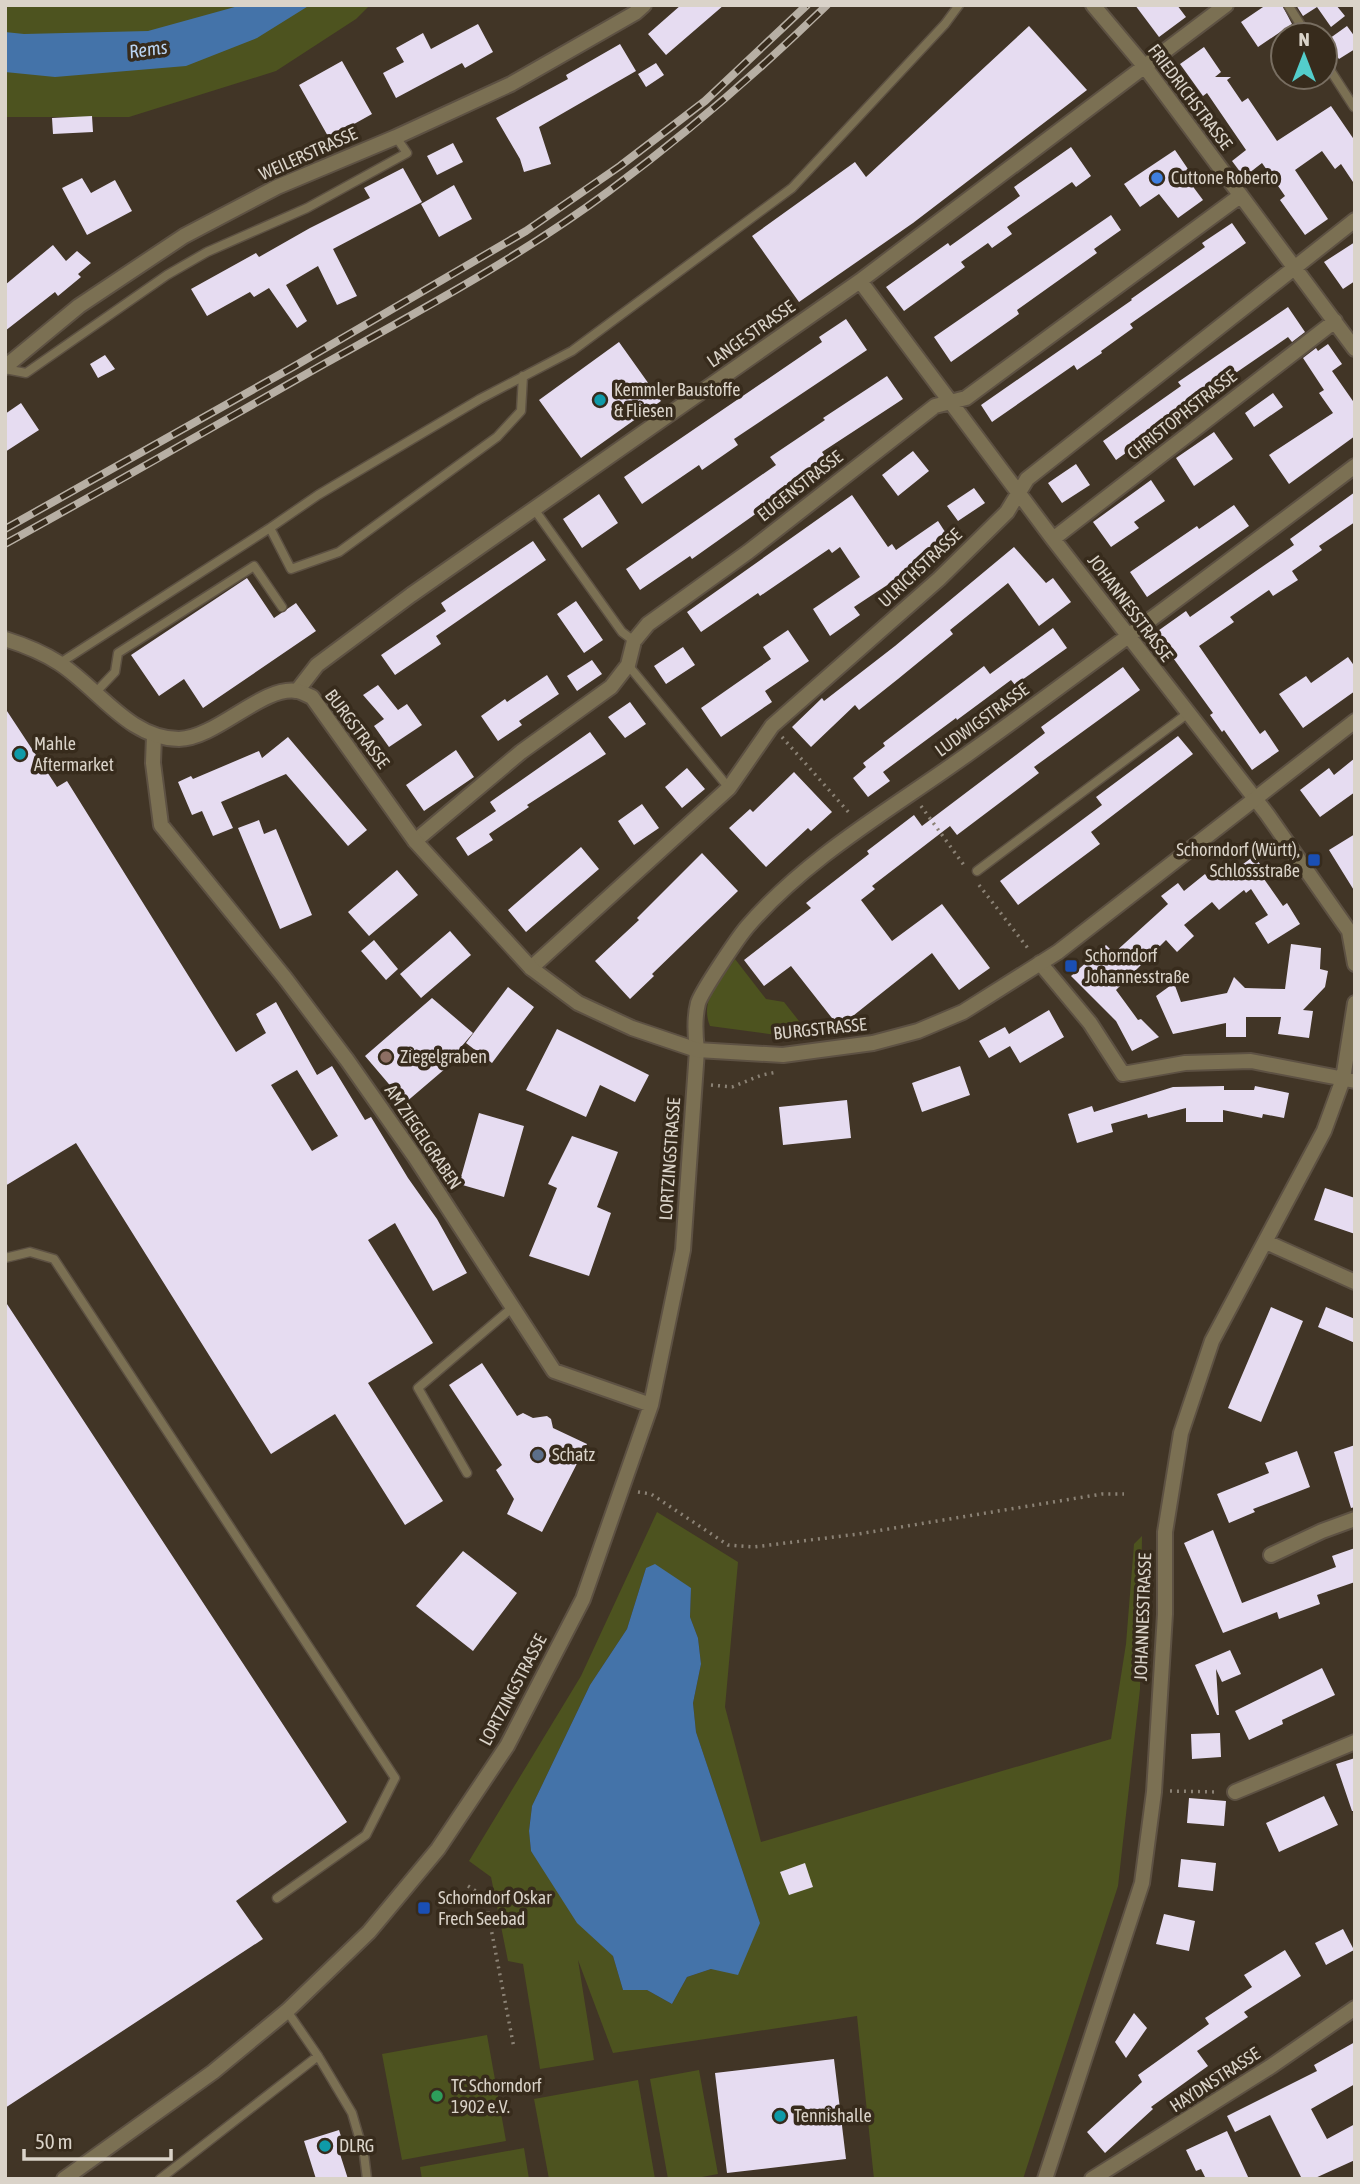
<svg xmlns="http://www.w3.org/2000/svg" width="1360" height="2184" font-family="'Asap Condensed',sans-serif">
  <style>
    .green { fill: #4d531f; fill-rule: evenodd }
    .water { fill: #4473a9 }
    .building { fill: #e6dcf1; fill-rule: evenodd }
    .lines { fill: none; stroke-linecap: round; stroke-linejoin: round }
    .service-casing { stroke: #5d5143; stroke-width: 11 }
    .minor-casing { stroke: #5d5143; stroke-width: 18 }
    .tertiary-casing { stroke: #5d5143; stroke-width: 18 }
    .path { stroke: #8b8275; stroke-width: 3.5; stroke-dasharray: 2 5; stroke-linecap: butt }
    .service { stroke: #7b7053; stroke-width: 8 }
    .minor { stroke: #7b7053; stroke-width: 14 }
    .tertiary { stroke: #7b7053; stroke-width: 14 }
    .rail-casing { stroke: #b7afa4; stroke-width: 8 }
    .rail { stroke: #372b1c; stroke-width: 5; stroke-dasharray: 16; stroke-linecap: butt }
    .shop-dot { fill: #3f7fe0; stroke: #372b1c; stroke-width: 2.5 }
    .culture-dot { fill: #0f9aa8; stroke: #372b1c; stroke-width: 2.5 }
    .transit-dot { fill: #1a4fb4; stroke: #372b1c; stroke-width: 2.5 }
    .education-dot { fill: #8d6e63; stroke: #372b1c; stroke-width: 2.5 }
    .service-dot { fill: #5c6f8a; stroke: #372b1c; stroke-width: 2.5 }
    .leisure-dot { fill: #2e9e5b; stroke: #372b1c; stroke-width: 2.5 }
    .labels { text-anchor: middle; stroke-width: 7; stroke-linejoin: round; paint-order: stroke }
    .street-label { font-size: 18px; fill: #dad3c9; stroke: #372b1c }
    .poi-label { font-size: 18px; fill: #dad3c9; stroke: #372b1c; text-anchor: start }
    .water-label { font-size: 19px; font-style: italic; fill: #bad4f3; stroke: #372b1c }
  </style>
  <rect width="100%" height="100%" fill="#413526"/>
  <!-- green -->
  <path class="green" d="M5 5H370L356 19 276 71 129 117H5Z
    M735 959 766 999 784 1002 810 1035H776L710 1026C699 999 721 981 735 959Z
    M657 1512 738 1562 725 1707 761 1842 1111 1739 1126 1644 1134 1544 1142 1536 1140 1689 1118 1886 1023 2179H874L857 2016 613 2053 578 1960 594 2060 540 2069 523 1964 508 1961 491 1877 469 1861 581 1676ZM646 1568 691 1588 690 1617 698 1638 701 1664 693 1703 696 1732 760 1923 711 1969 687 1977 672 2004 647 1990H623L613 1956 531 1851 529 1830 532 1806 590 1685 627 1629Z
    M487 2035 506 2141 402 2160 382 2054Z
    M699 2070 718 2174 691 2179H668L650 2079Z
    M638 2080 655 2179H549L534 2099Z
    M524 2148 529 2179H422L420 2167Z"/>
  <!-- water -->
  <path class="water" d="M242 5H310L257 38 186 66 55 77 5 72V32L24 34 148 31Z
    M655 1564 691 1588 690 1617 698 1638 701 1664 693 1703 696 1732 760 1923 738 1975 711 1969 687 1977 672 2004 647 1990H623L613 1956 577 1923 531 1851 529 1831 532 1806 590 1685 627 1629 646 1568Z"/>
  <!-- building -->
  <path class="building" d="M681 5H724L666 55 648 34Z
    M1135 5H1177L1186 17 1159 37Z
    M1266 5H1282L1292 24 1258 47 1241 22Z
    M1296 5H1336L1345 16 1331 27 1317 7 1303 16Z
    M478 24 493 52 465 68 462 63 396 98 383 73 404 62 396 48 423 33 431 49Z
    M1029 26 1087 90 913 223 799 302 752 236 855 162 866 177Z
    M1347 26 1355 37V49L1339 59 1326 41Z
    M620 44 636 71 539 127 551 164 524 172 520 159 496 118 568 79 566 75Z
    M1204 47 1221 72 1215 77H1231L1227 80 1242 102 1248 98 1277 141 1331 106 1355 141V185L1341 164 1335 169 1322 151 1295 170 1328 219 1305 235 1280 200 1285 196 1262 163 1244 177 1232 161 1246 150 1207 93 1203 96 1180 64Z
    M342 61 372 114 329 138 299 85Z
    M656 63 664 75 646 87 638 74Z
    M92 116 93 132 53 134 52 118Z
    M453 143 463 162 437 175 427 156Z
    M1071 147 1091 176 1076 187 1072 182 1007 227 1012 234 992 248 988 243 961 262 965 267 904 311 886 287 948 243 950 246 1020 196 1014 187Z
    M1175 150 1190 172 1185 176 1203 200 1178 218 1159 194 1140 207 1124 184Z
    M403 168 422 202 333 249 357 296 337 305 318 266 286 285 307 321 297 328 269 288 254 297 250 292 207 316 191 289 256 253 259 257 310 228 370 198 364 188Z
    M82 178 91 193 115 180 132 211 87 235 62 188Z
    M454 185 472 219 439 237 421 204Z
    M1111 215 1121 230 1094 249 1097 253 1017 310 1019 314 951 362 934 337Z
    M1232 223 1246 243 1130 324 1133 328 1101 351 1102 353 1077 370 1074 365 992 422 981 405 1132 300 1131 299 1205 247 1202 243Z
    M1355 242V281L1343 289 1324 262Z
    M53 245 66 261 77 251 91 263 78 274 81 277 58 296 55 292 5 331V285Z
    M1288 307 1305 332 1292 342 1288 337 1176 414 1178 416 1116 460 1103 441 1181 386 1178 382Z
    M846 319 867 350 734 439 738 445 702 470 699 465 642 504 624 477 822 342 819 337Z
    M619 342 661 401 581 458 539 400Z
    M1328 344 1342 364 1332 371 1355 404V436L1289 484 1269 455 1333 413 1319 393 1324 390 1303 358 1316 348 1318 351Z
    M105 355 115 369 98 378 90 364Z
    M887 376 903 399 822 452 829 462 692 559 690 556 640 590 626 569 776 465 770 457 825 420 823 418Z
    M1273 393 1283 407 1254 427 1245 413Z
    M21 403 39 430 5 452V414Z
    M1214 432 1233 459 1194 486 1176 458Z
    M913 451 929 471 898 496 882 475Z
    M1076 464 1090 485 1062 503 1048 483Z
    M1151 480 1165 501 1134 522 1139 528 1111 547 1093 522Z
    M974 488 985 503 958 521 947 506Z
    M1355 492V522L1319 546 1322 550 1292 571 1298 580 1273 596 1269 590 1230 617 1234 622 1199 646 1260 734 1265 730 1279 751 1252 770 1224 730 1222 732 1210 715 1213 713 1155 633 1186 611 1190 617 1256 571 1294 545 1290 539Z
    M599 494 618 523 582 548 563 519Z
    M852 495 888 547 892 544 896 550 938 521 949 538 908 567 910 570 854 607 860 615 830 636 813 609 860 577 840 547 832 553 829 549 760 596 758 593 701 632 687 612Z
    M1234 505 1249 526 1147 597 1130 572 1197 526 1199 529Z
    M533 541 546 560 436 636 441 644 395 675 381 655 446 611 441 603Z
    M1014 547 1046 583 1053 578 1071 602 1039 626 1008 583 950 630 953 634 898 679 859 710 855 705 811 747 792 727 822 698 824 701 895 646Z
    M247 578 274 618 296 603 316 631 203 708 184 679 159 696 131 655Z
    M576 601 603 640 584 653 557 614Z
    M1053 628 1067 648 1015 685 1011 680 957 720 956 718 883 772 890 781 868 797 853 778 866 767 863 763 885 746 883 743 984 666 990 674Z
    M788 630 809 661 765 691 772 702 721 737 701 708 771 659 763 647Z
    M683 647 695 665 666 684 654 666Z
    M1348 657 1355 667V691L1303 728 1279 694 1306 676 1311 683Z
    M592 660 602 674 577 691 567 676Z
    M1123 667 1140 690 1034 767 1039 773 957 835 950 826 872 886 875 889 861 900 892 941 942 904 990 968 959 990 932 953 839 1027 791 966 764 986 744 960 811 908 806 903 869 854 867 851 914 815 922 826 1045 733 1041 727Z
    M547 675 559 694 519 721 522 725 498 741 481 716 505 699 507 702Z
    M378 685 398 710 407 704 422 725 389 747 374 726 384 719 363 695Z
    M630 702 646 724 625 738 608 717Z
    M5 708 57 787 67 781 236 1052 266 1033 256 1014 276 1002 317 1075 332 1066 365 1120 371 1117 408 1178 437 1219 467 1273 433 1291 395 1223 368 1240 433 1343 368 1383 443 1501 405 1525 335 1414 271 1454 76 1143 5 1186ZM297 1070 338 1136 312 1151 271 1085Z
    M590 732 606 754 527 805 529 807 489 834 493 840 468 856 456 838 496 811 490 802Z
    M1178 736 1193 754 1091 832 1100 844 1018 905 1000 881 1102 805 1096 797Z
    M288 737 367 830 348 846 286 774 221 802 233 828 213 836 202 811 192 815 178 782 191 776 193 779 259 751 262 758Z
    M456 750 474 777 424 811 406 785Z
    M1355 758V792L1320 817 1300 790 1329 768 1334 775Z
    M687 768 705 789 682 808 665 787Z
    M794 772 832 812 811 831 808 828 766 867 729 828 750 809 753 812Z
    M642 804 659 828 634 845 618 821Z
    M259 820 264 834 276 829 312 915 280 929 238 828Z
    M1355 834V892L1329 850Z
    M581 847 599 869 526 932 508 910Z
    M702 853 738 891 652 974 654 976 630 999 595 961 639 920 637 918Z
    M1254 856 1269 876 1264 879 1283 906 1287 903 1300 924 1268 944 1255 923 1268 915 1251 889 1246 893 1244 890 1219 910 1212 902 1184 925 1194 936 1177 952 1166 940 1116 990 1138 1020 1141 1019 1159 1037 1132 1051 1116 1021 1071 976 1106 945 1114 953 1168 904 1161 896 1178 883 1184 891 1205 874 1207 877 1220 867 1227 876Z
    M397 870 418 895 369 936 348 912Z
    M450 931 471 955 421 998 400 974Z
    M374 940 398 969 386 980 361 951Z
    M1291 944 1321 948 1320 969 1328 971 1325 987 1303 1010 1313 1011 1309 1038 1278 1034 1281 1017H1246V1037H1226V1023L1173 1034 1156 996 1174 983 1181 1002 1227 993 1234 977 1245 988 1285 989Z
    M508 987 534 1007 492 1063 466 1043Z
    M432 998 473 1033 444 1067 446 1068 405 1103 365 1056Z
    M1049 1010 1064 1037 1020 1063 1010 1046 989 1058 979 1041 1005 1027 1009 1034Z
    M557 1029 649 1075 635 1102 600 1085 586 1117 526 1090Z
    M960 1066 970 1095 922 1112 912 1083Z
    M1224 1086V1090H1254L1255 1086 1289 1093 1284 1118 1263 1114 1262 1118 1223 1110V1122H1186V1108L1148 1118 1147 1114 1111 1124 1113 1132 1077 1143 1068 1114 1092 1106 1094 1112 1173 1087Z
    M847 1100 851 1138 783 1145 779 1107Z
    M479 1113 524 1126 504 1197 459 1184Z
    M572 1136 618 1152 597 1207 611 1213 589 1276 529 1256 557 1188 548 1184Z
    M1325 1188 1355 1198V1234L1314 1220Z
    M5 1301 347 1822 236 1901 263 1939 5 2108Z
    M1271 1307 1303 1321 1261 1422 1228 1408Z
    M1326 1307 1355 1319V1343L1318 1327Z
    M482 1363 517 1416 523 1413 533 1418 547 1416 551 1419 553 1428 587 1444 542 1532 507 1514 514 1499 496 1470 502 1465 449 1385Z
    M1355 1445V1507L1351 1508 1334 1452Z
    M1297 1451 1310 1487 1253 1509 1255 1512 1229 1523 1217 1494 1269 1473 1265 1463Z
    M1213 1530 1242 1603 1336 1567 1332 1556 1355 1548V1582L1317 1595 1320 1604 1279 1619 1277 1612 1223 1633 1184 1543Z
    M463 1551 517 1593 473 1651 416 1606Z
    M1230 1650 1241 1674 1222 1682 1216 1669 1219 1715H1217L1195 1665Z
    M1322 1668 1335 1695 1282 1720 1283 1724 1249 1740 1235 1711Z
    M1220 1733 1221 1757 1192 1759 1191 1734Z
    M1355 1758V1811H1352L1336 1764Z
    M1324 1796 1338 1825 1279 1852 1266 1823Z
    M1189 1798 1226 1801 1224 1826 1187 1823Z
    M1181 1859 1216 1863 1213 1891 1178 1887Z
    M805 1863 813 1887 789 1895 780 1872Z
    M1164 1914 1195 1921 1189 1951 1156 1944Z
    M1343 1929 1354 1950 1326 1965 1315 1943Z
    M1285 1950 1301 1976 1244 2012 1248 2017 1197 2051 1208 2066 1151 2107 1153 2109 1105 2153 1087 2132 1142 2082 1138 2075 1209 2024 1205 2018 1252 1987 1244 1975Z
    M1134 2013 1147 2028 1126 2058 1115 2042Z
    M1355 2042V2084L1311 2109 1327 2139 1355 2124V2160L1313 2179H1302L1270 2115 1235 2132 1227 2116 1317 2071 1314 2065Z
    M834 2059 846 2159 727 2173 715 2073Z
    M339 2130 346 2152 340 2154 348 2179H316L304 2141Z
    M1227 2131 1249 2179H1206L1201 2169 1196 2171 1186 2150Z"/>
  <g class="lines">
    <!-- service casing -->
    <g class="service-casing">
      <path id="service" d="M1288 5 1307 35
        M1325 62 1354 107
        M5 369 26 373 167 275 207 252 307 208 407 153 396 137
        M523 376 521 411 497 437 339 552 291 569 270 528 318 495 480 399 572 351 792 188 945 24 959 5
        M534 509 622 632 634 641
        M60 663 270 528
        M628 665 729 788
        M96 692 115 672 118 653 254 566 282 607
        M977 871 1187 714
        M5 1258 30 1252 54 1259 395 1778 366 1835 277 1898
        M467 1473 418 1388 513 1307
        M287 2011 318 2056 352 2113 364 2154 367 2179
        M160 2179 318 2056"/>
    </g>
    <!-- minor casing -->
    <g class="minor-casing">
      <path id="minor" d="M1093 5 1145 67 1355 349
        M860 281 1053 539 1267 814 1349 931 1355 964
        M5 367 79 306 184 236 277 187 396 137 511 84 635 13 644 5
        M1053 539 1335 321
        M297 691 317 665 411 595 860 281 1226 5
        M154 736 153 763 161 825 285 978 347 1060 415 1157 554 1371 651 1405
        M415 841 521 752 611 687 628 665 634 641 648 624 748 552 935 406 966 398 1240 196
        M1040 963 1090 1023 1123 1074 1185 1063 1251 1061 1355 1081
        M531 968 729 788 772 726 939 579 1007 512 1027 479 1355 220
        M1266 1242 1355 1282
        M1271 1555 1322 1531 1355 1519
        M1235 1792 1355 1742
        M64 2179 213 2072 287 2011 369 1932 438 1849 507 1746 583 1599 651 1405 683 1250 697 1050C695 1034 694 1019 698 1003 702 991 737 939 747 927 809 855 895 807 972 751 1101 658 1228 562 1355 466
        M1045 2179 1142 1883 1154 1792 1165 1614V1532L1181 1433 1212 1341 1324 1131 1343 1079 1355 1003
        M1092 2179 1270 2067 1355 2008"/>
    </g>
    <!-- tertiary casing -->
    <g class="tertiary-casing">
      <path id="tertiary" d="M5 639C24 645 42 652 59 663 98 688 129 739 179 739 217 738 263 685 297 691 302 692 307 695 312 697L415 841 531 968 578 1003 632 1028 697 1050 783 1055 873 1043 918 1031 963 1012 1058 952 1355 721"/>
    </g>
    <!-- path -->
    <path class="path" d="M782 737 851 815
      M921 806 966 868
      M979 885 1030 951
      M711 1085 732 1087 762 1075 777 1072
      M638 1492 651 1494 728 1545 754 1547 858 1534 1102 1494H1124
      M1170 1791 1218 1792
      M468 1886 485 1897 514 2048"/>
    <!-- service -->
    <use href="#service" class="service"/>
    <!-- minor -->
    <use href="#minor" class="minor"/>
    <!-- tertiary -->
    <use href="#tertiary" class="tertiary"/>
    <!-- rail casing -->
    <g class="rail-casing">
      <path id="rail" d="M5 529 293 367 526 231 620 166 705 101 807 5
        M5 544C112 485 218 424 324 364 421 310 520 257 609 191 686 134 758 72 827 5"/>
    </g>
    <!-- rail -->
    <use href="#rail" class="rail"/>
  </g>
  <!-- markers -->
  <circle class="shop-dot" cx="1157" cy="178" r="7"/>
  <g class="culture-dot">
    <circle cx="600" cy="400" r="7"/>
    <circle cx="20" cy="754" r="7"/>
    <circle cx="780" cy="2116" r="7"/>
    <circle cx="325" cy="2146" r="7"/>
  </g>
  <g class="transit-dot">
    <rect x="1307" y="853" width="14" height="14" rx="3.5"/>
    <rect x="1064" y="959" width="14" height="14" rx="3.5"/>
    <rect x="417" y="1901" width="14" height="14" rx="3.5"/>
  </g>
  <circle class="education-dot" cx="386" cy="1057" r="7"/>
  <circle class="service-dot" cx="538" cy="1455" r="7"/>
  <circle class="leisure-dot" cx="437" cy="2096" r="7"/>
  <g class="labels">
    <!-- street labels -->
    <g class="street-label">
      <text transform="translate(1190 97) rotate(53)" y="6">FRIEDRICHSTRASSE</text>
      <text transform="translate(308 154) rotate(-24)" y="6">WEILERSTRASSE</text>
      <text transform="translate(751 334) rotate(-35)" y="6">LANGE STRASSE</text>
      <text transform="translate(1182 415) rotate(-38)" y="6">CHRISTOPHSTRASSE</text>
      <text transform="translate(800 486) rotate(-38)" y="6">EUGENSTRASSE</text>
      <text transform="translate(920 568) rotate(-43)" y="6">ULRICHSTRASSE</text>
      <text transform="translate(1130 608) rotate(53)" y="6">JOHANNESSTRASSE</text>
      <text transform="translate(982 720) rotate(-36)" y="6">LUDWIGSTRASSE</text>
      <text transform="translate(357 729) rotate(53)" y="6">BURGSTRASSE</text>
      <text transform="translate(820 1029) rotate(-6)" y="6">BURGSTRASSE</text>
      <text transform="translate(423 1137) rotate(56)" y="6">AM ZIEGELGRABEN</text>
      <text transform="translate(670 1159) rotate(-86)" y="6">LORTZINGSTRASSE</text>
      <text transform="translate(1143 1617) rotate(-88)" y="6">JOHANNESSTRASSE</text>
      <text transform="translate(513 1690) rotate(-62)" y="6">LORTZINGSTRASSE</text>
      <text transform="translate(1215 2080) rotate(-33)" y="6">HAYDNSTRASSE</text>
    </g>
    <!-- poi labels -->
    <g class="poi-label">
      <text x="1171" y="184">Cuttone Roberto</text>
      <text x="614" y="396">Kemmler Baustoffe<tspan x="614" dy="21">&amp; Fliesen</tspan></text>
      <text x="34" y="750">Mahle<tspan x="34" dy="21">Aftermarket</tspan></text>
      <text x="1300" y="856" text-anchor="end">Schorndorf (Württ),<tspan x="1300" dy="21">Schlossstraße</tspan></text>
      <text x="1085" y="962">Schorndorf<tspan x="1085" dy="21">Johannesstraße</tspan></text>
      <text x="400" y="1063">Ziegelgraben</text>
      <text x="552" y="1461">Schatz</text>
      <text x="438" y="1904">Schorndorf Oskar<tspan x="438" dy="21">Frech Seebad</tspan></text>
      <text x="451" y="2092">TC Schorndorf<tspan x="451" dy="21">1902 e.V.</tspan></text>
      <text x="794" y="2122">Tennishalle</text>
      <text x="339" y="2152">DLRG</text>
    </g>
    <!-- water labels -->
    <g class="water-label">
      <text transform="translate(148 49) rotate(-8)" y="7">Rems</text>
    </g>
  </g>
  <!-- border -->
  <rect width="1360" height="2184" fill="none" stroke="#dad3c9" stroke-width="14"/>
  <!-- north arrow -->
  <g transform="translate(1304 56)"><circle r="33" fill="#372b1c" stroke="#786e61" stroke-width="2"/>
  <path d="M0-5L12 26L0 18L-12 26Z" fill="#53cdcb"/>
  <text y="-10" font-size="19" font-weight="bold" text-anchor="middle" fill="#dad3c9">N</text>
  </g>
  <!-- scale -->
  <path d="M24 2149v10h147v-10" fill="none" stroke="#dad3c9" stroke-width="3.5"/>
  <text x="35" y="2149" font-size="21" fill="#dad3c9" stroke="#372b1c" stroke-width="5" paint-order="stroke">50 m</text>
</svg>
